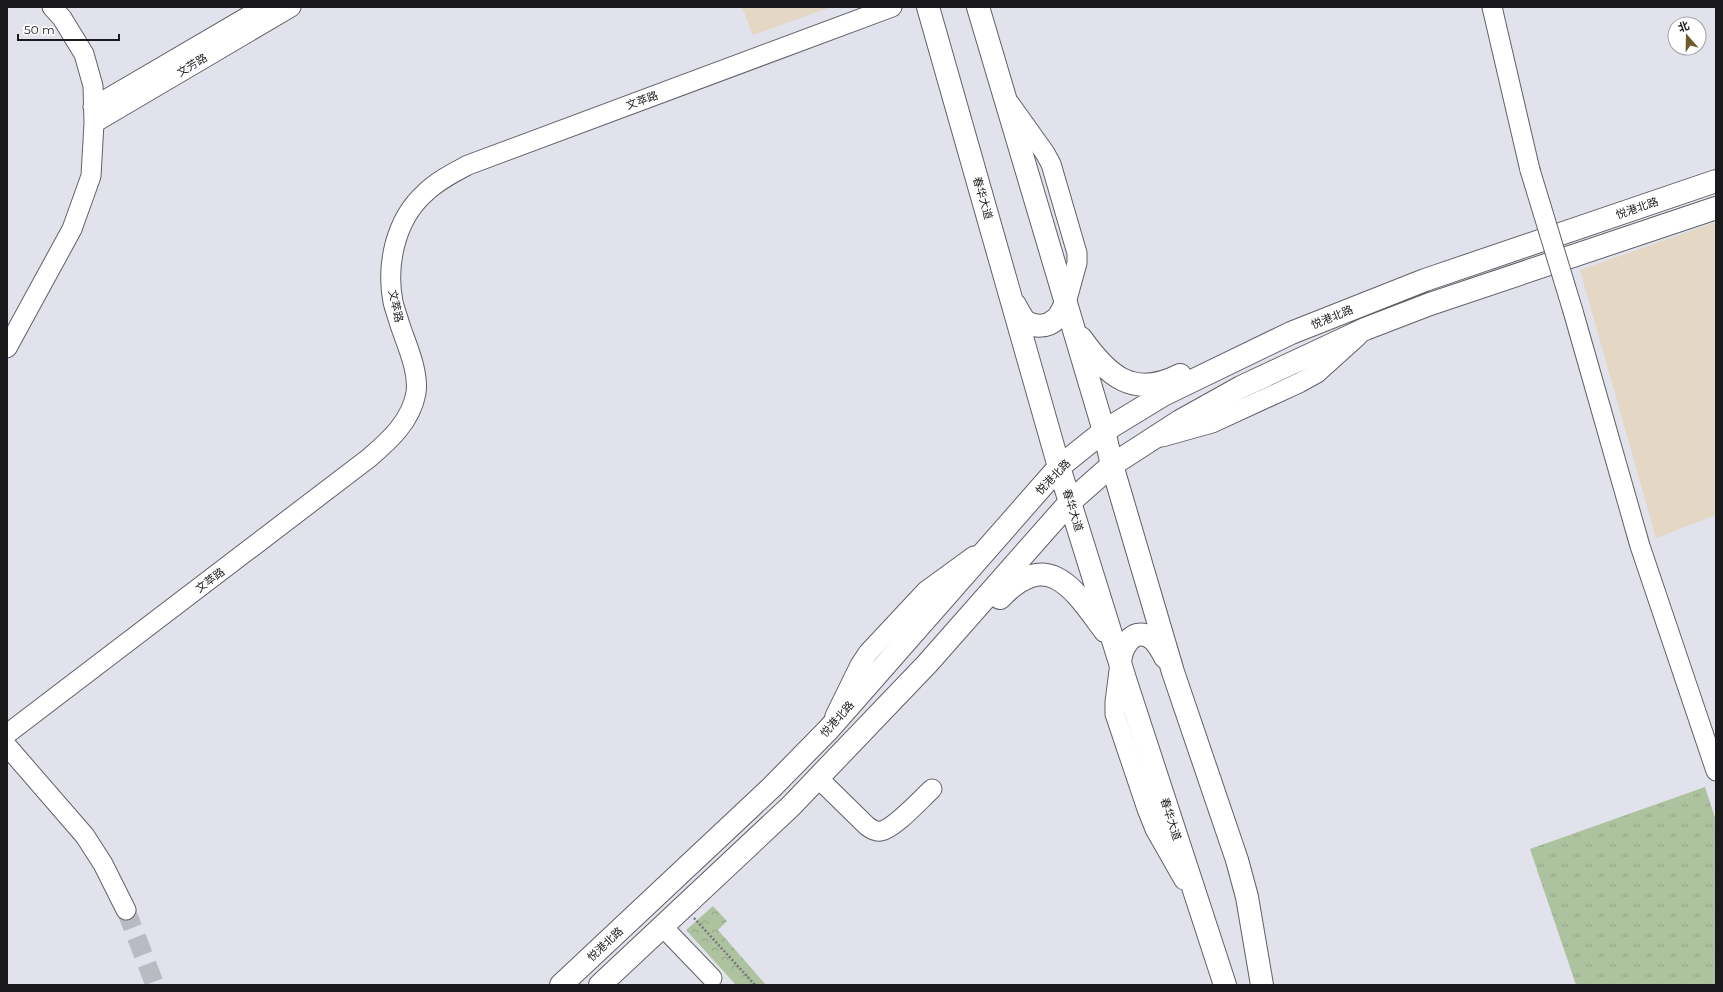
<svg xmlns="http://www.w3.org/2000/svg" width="1723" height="992" font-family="Montserrat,'Noto Sans SC',sans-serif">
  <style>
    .commercial { fill: #e4d7c3 }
    .grass { fill: url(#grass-tufts) }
    .forest { fill: url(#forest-crowns) }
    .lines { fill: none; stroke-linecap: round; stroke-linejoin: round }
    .minor-tunnel { stroke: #b9bac2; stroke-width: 19; stroke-dasharray: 19 10; stroke-linecap: butt }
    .minor-casing { stroke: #606068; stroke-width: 21 }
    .major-casing { stroke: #606068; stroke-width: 24 }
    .path { stroke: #77787d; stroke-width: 2.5; stroke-dasharray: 2 2; stroke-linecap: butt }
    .minor { stroke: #fff; stroke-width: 19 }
    .major { stroke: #fff; stroke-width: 22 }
    .minor-bridge-casing { stroke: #606068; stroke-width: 21; stroke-linecap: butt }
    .minor-bridge { stroke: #fff; stroke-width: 19 }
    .labels { text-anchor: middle; stroke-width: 3; stroke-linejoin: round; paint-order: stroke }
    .street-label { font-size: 11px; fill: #1a1a1d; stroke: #fff }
  </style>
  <defs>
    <pattern id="grass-tufts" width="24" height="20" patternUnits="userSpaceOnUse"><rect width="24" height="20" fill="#adc29e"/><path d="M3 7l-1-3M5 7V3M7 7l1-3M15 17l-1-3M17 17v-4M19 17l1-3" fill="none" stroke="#94a688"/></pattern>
    <pattern id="forest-crowns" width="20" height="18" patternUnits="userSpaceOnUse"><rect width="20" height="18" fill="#adc29e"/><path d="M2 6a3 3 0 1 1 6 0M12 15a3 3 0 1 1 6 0" fill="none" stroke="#94a688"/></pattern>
  </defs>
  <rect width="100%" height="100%" fill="#e1e2eb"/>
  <!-- commercial -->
  <path class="commercial" d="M742 7H831L753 35Z
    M1716 222V515L1656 538 1580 270Z"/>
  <!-- grass -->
  <path class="grass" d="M1705 787 1716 821V985H1576L1530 849Z"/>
  <!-- forest -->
  <path class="forest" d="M713 906 727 921 718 930 766 985H736L686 930Z"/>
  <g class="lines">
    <!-- minor-tunnel -->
    <path class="minor-tunnel" d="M126 910 155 985"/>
    <!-- minor casing -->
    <g class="minor-casing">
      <path id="minor" d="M1492 7 1530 170
        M1010 104 1045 153 1051 164 1077 253V263L1066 303
        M93 107 264 7
        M94 123 291 7
        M1573 311 1640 546 1716 771
        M7 348 72 229 91 176 94 123 93 86 84 54 62 18 52 7
        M1162 437 1212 423 1299 383 1317 373 1358 336
        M1120 663 1115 702V714L1147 809 1155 829 1184 880
        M835 716 860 665 868 653 926 591 974 556
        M7 734 369 458C390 440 411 421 416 393 419 371 407 346 400 325 398 318 395 310 393 302 386 265 395 220 425 193 437 181 453 173 468 165L892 7
        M7 746 85 836 103 864 126 910
        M818 778 867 826C871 829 876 832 881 831 895 828 921 799 932 789
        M662 926 712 978"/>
    </g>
    <!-- major casing -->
    <g class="major-casing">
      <path id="major" d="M928 7 1059 467 1126 682 1225 985
        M978 7 1104 431 1112 465 1173 672 1237 860 1247 897 1262 985
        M1015 305C1018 310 1021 317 1025 321 1034 328 1048 327 1056 319 1061 315 1063 308 1066 303
        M1081 338C1108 376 1133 399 1180 375
        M1000 598C1049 546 1075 591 1105 631
        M1120 663C1121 648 1132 627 1150 637 1158 642 1161 650 1165 657
        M561 985 772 787 829 729 1059 467 1104 431 1163 395 1291 333 1425 280 1716 181
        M600 985 791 806 927 664 1070 502 1112 465 1180 421 1241 387 1365 329 1430 304 1716 208"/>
    </g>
    <!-- path -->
    <path class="path" d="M694 918 755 985"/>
    <!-- minor -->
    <use href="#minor" class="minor"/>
    <!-- major -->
    <use href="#major" class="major"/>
    <!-- minor-bridge casing -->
    <g class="minor-bridge-casing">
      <path id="minor-bridge" d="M1530 170 1573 311"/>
    </g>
    <!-- minor-bridge -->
    <use href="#minor-bridge" class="minor-bridge"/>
  </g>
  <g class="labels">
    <!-- street labels -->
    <g class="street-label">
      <text transform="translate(192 65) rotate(-31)" y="4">文芳路</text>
      <text transform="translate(642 100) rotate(-20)" y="4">文萃路</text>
      <text transform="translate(983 198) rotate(74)" y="4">春华大道</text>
      <text transform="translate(1637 208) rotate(-19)" y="4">悦港北路</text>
      <text transform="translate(396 306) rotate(77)" y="4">文萃路</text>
      <text transform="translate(1332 317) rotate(-22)" y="4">悦港北路</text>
      <text transform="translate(1053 477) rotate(-46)" y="4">悦港北路</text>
      <text transform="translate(1073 510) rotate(73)" y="4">春华大道</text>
      <text transform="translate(210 580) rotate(-37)" y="4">文萃路</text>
      <text transform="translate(837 719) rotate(-48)" y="4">悦港北路</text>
      <text transform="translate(1171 819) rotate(72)" y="4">春华大道</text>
      <text transform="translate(605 944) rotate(-43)" y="4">悦港北路</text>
    </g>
  </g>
  <!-- border -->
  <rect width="1723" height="992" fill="none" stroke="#1a1a1d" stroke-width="16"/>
  <!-- north arrow -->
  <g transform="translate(1687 36) rotate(340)"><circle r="19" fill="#ffffff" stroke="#a3a3a5"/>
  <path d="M0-3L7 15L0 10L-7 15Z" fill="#725b2b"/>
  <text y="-6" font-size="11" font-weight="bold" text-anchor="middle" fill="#1a1a1d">北</text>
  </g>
  <!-- scale -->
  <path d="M18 34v6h101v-6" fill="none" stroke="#1a1a1d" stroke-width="2"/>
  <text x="24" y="34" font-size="12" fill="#1a1a1d" stroke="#ffffff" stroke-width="3" paint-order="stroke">50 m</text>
</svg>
